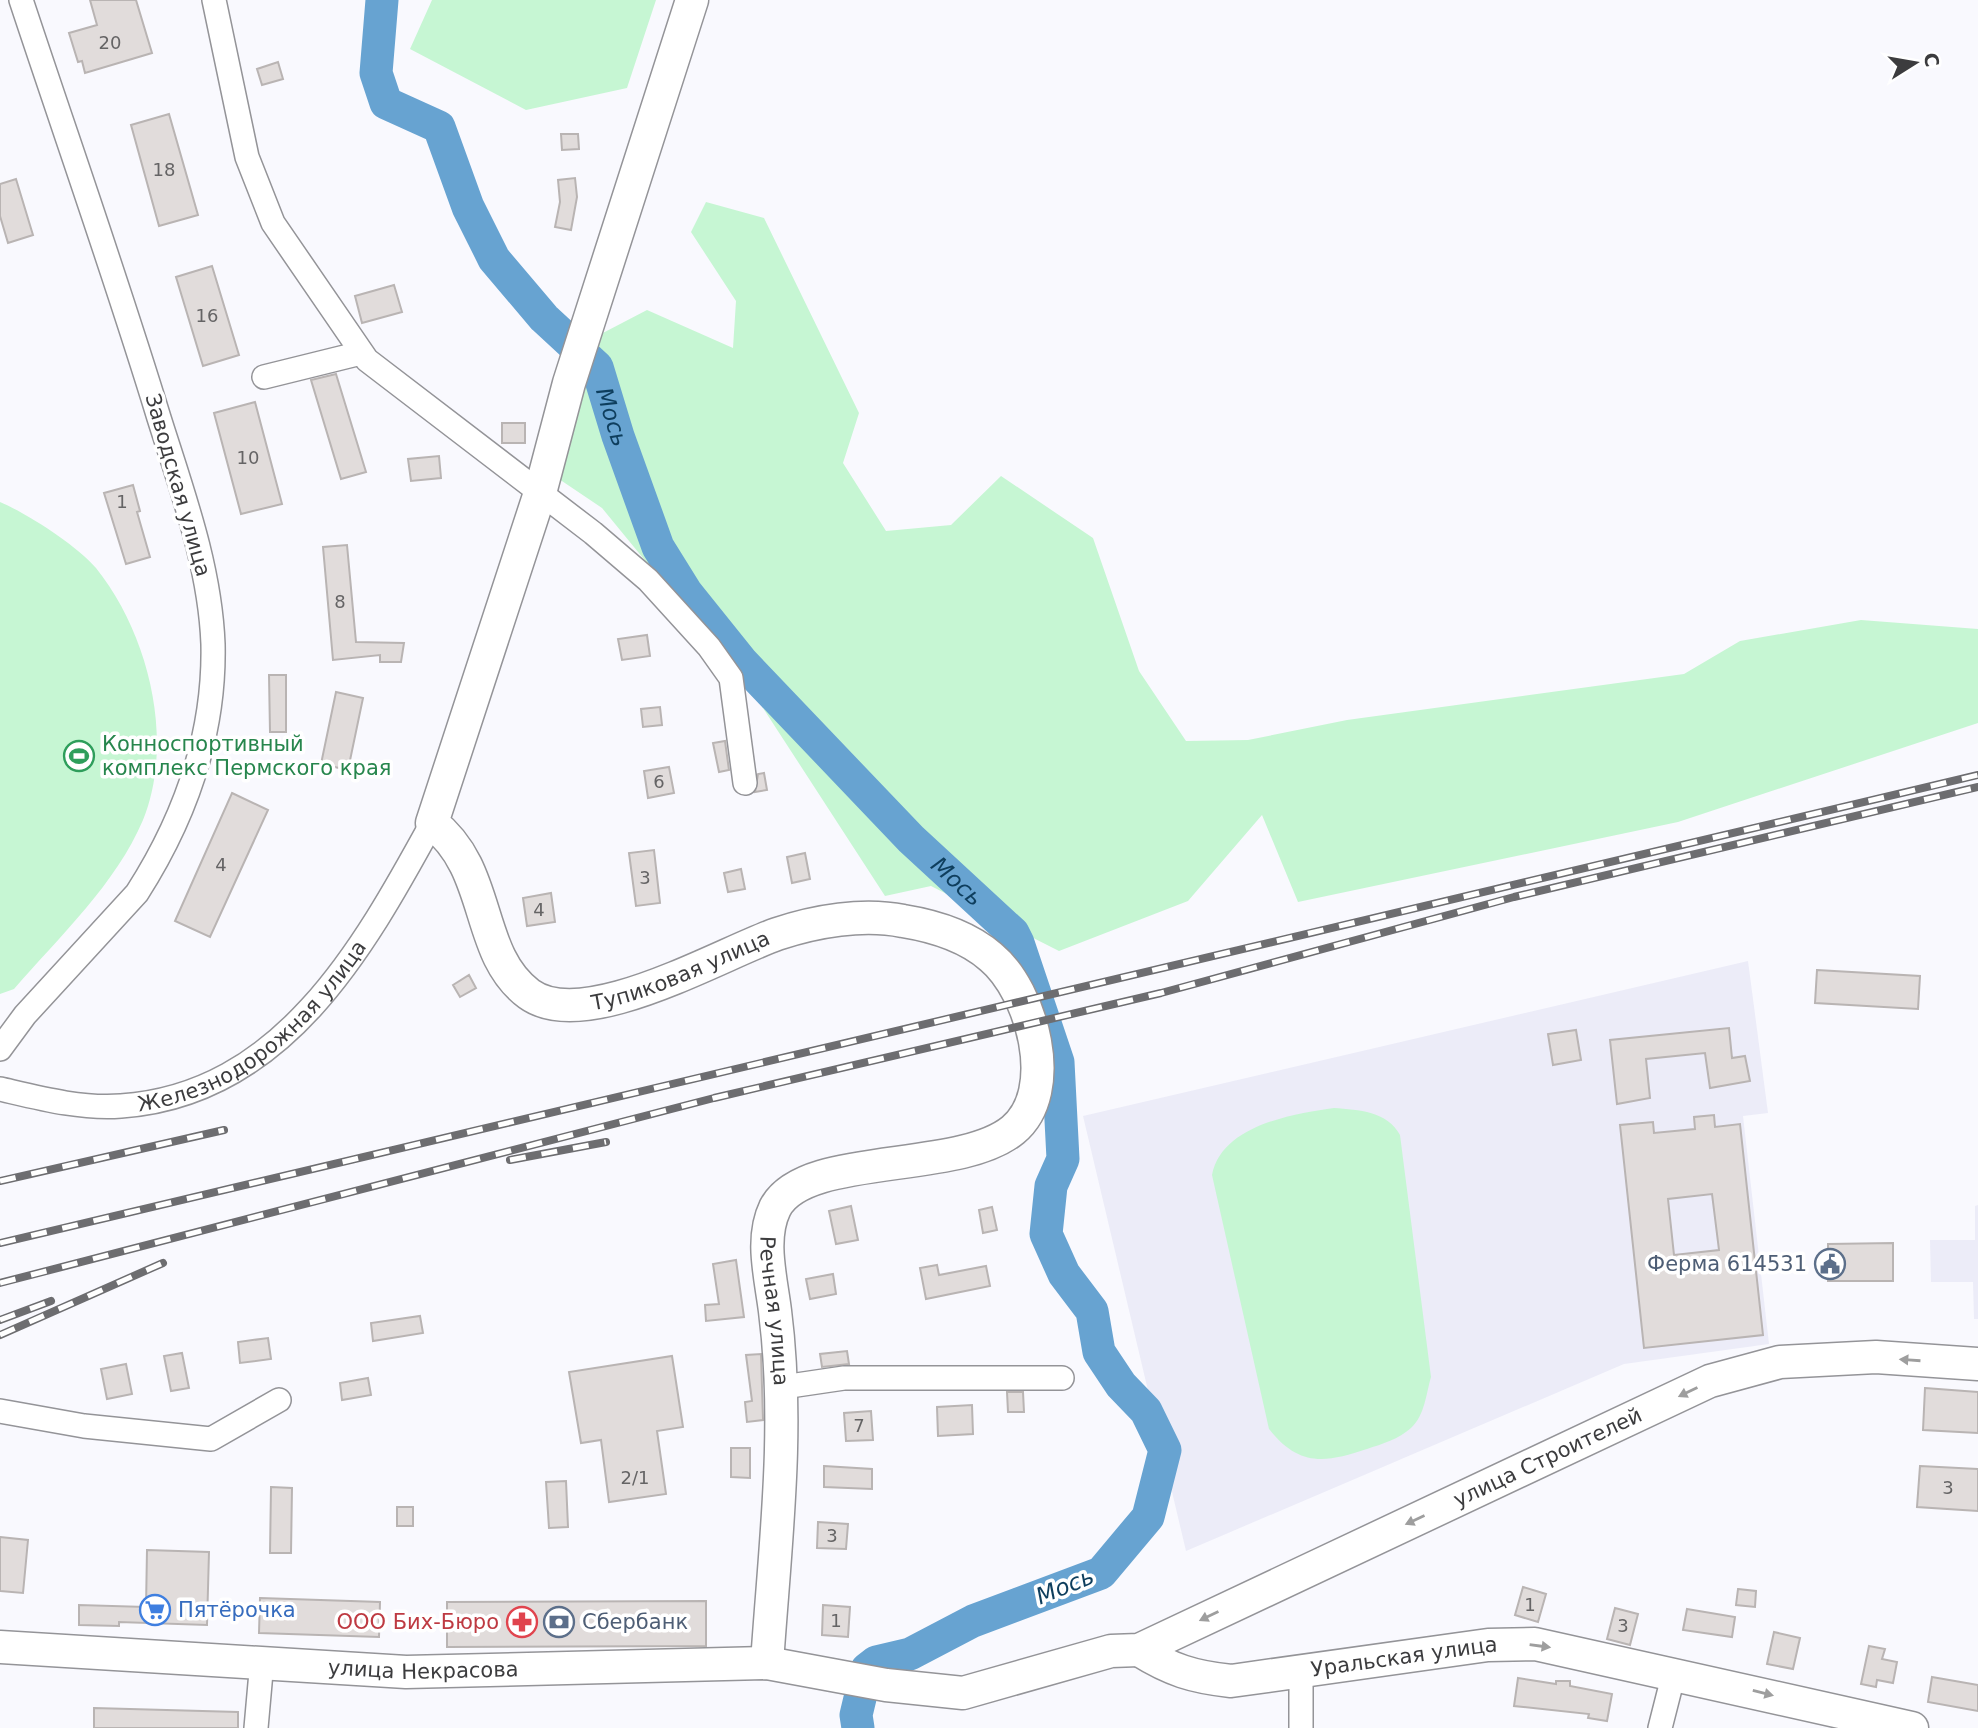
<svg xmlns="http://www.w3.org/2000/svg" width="1978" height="1728" font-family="'DejaVu Sans',sans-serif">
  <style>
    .built { fill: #ececf8 }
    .green { fill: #c6f6d3 }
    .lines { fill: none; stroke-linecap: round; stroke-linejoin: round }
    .river { stroke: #67a3d1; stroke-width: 33 }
    .building { fill: #e1dcdb; stroke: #b9b4b3; stroke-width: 2; fill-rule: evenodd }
    .street-casing { stroke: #949498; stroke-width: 26 }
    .secondary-casing { stroke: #949498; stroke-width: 35 }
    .street { stroke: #fff; stroke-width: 23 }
    .secondary { stroke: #fff; stroke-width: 32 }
    .rail-casing { stroke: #6d6d70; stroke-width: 8 }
    .rail { stroke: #fff; stroke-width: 5; stroke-dasharray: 16; stroke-linecap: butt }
    .oneway { fill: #9e9e9e }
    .labels { text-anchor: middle; stroke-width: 7; stroke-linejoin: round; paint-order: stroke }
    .number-label { font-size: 18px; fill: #656465 }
    .street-label { font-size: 21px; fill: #3c3c3e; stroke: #fff }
    .leisure-label { font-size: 21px; fill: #27864d; stroke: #fff; text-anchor: start }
    .service-label { font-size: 21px; fill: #4e5e75; stroke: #fff; text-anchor: end }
    .shop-label { font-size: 21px; fill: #366cbe; stroke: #fff; text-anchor: start }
    .health-label { font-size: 21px; fill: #be3a42; stroke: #fff; text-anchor: end }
    .water-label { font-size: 23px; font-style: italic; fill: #0e3e5d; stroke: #fff }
  </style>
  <rect width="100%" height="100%" fill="#f9f9fe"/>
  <!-- built -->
  <path class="built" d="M1748 961 1768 1113 1743 1116 1769 1344 1624 1364 1186 1551 1083 1116Z
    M1978 1205V1319H1974L1973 1282H1931L1930 1240H1975V1206Z"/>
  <!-- green -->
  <path class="green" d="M432 0H656L627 88 526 110 410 49Z
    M706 202 764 218 859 413 843 463 886 531 951 525 1001 476 1093 538 1139 671 1186 741 1248 740 1347 720 1684 674 1740 641 1861 620 1978 629V723L1678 822 1298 902 1262 815 1188 901 1059 951 931 886 885 896 752 691 602 508 556 477 599 335 647 310 733 348 736 301 691 232Z
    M0 502C28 514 76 545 96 568 149 634 175 741 143 820 116 884 59 937 14 989L0 994Z
    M1334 1108C1359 1110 1387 1111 1400 1135L1431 1377C1426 1394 1425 1415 1411 1428 1399 1439 1382 1444 1367 1449 1325 1463 1299 1467 1269 1429L1212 1175C1222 1125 1293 1114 1334 1108Z"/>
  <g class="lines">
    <!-- river -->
    <path class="river" id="s1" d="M382 0 376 73 386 103 439 127 468 207 494 259 544 318 597 367 618 436 658 547 686 592 743 663 911 839 1013 933 1018 943 1058 1062 1063 1159 1051 1186 1046 1234 1064 1274 1092 1311 1099 1352 1121 1385 1146 1411 1165 1450 1148 1517 1101 1573 973 1621 910 1654 876 1662 867 1669 856 1715 858 1728"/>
  </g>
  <!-- building -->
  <path class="building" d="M90 0H136L152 53 85 73 82 61 78 62 69 33 97 25Z
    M278 62 283 79 262 85 257 69Z
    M169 114 198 215 159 226 131 125Z
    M561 134H578L579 149 562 150Z
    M575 178 577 197 571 230 555 227 560 202 558 180Z
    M16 179 33 235 8 243 0 216V184Z
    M212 266 239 355 203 366 176 277Z
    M394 285 402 312 362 323 355 296Z
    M336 374 366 472 341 479 311 380Z
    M255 402 282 504 241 514 214 413Z
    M502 423H525V443H502Z
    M439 456 441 478 411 481 408 459Z
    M133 485 140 511 137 512 150 557 126 564 104 493Z
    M347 545 356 642 404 643 401 662H380V655L333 660 323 547Z
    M647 635 650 656 622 660 618 639Z
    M269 675H286V732H270Z
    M336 692 363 698 348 770 321 764Z
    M660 707 662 725 643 727 641 709Z
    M725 741 729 770 719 772 713 743Z
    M669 767 674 793 648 798 644 771Z
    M764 773 767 790 755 792 758 774Z
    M232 793 268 810 210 937 175 921Z
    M654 850 660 903 636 906 629 853Z
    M805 853 810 879 792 883 787 857Z
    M741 869 745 889 728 892 724 873Z
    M551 893 555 922 527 926 523 898Z
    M1817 970 1920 976 1918 1009 1815 1003Z
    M469 975 476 988 460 997 453 985Z
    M1729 1028 1732 1058 1745 1056 1750 1081 1710 1088 1705 1053 1646 1059 1650 1098 1617 1104 1610 1040Z
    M1576 1030 1581 1060 1553 1065 1548 1034Z
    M1714 1115 1715 1127 1740 1124 1763 1335 1644 1348 1620 1125 1653 1122 1654 1133 1695 1129 1694 1117ZM1712 1194 1719 1250 1674 1255 1668 1199Z
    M851 1206 858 1240 836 1244 829 1211Z
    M992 1207 997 1230 983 1233 979 1210Z
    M1893 1243V1281H1828V1244Z
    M736 1260 744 1317 706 1321 705 1305 719 1304 713 1264Z
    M937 1265 939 1275 986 1266 990 1286 926 1299 920 1268Z
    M833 1274 836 1294 810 1299 806 1279Z
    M420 1316 423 1333 373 1341 371 1323Z
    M268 1338 271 1359 240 1363 238 1342Z
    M847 1351 849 1364 822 1367 820 1354Z
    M182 1353 189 1388 171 1391 164 1356Z
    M761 1354 763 1420 747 1422 745 1402 752 1401 746 1355Z
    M672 1356 683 1427 657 1431 666 1494 609 1502 601 1440 581 1443 569 1372Z
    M126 1364 132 1394 107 1399 101 1369Z
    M368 1378 371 1395 342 1400 340 1383Z
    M1925 1388 1978 1392V1433L1923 1430Z
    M1007 1392H1023L1024 1412H1008Z
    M972 1405 973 1434 938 1436 937 1407Z
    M871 1411 873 1440 846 1441 844 1413Z
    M731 1448H750V1478L731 1477Z
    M824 1466 872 1469V1489L824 1487Z
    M1920 1466 1978 1469V1511L1917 1507Z
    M566 1481 568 1527 549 1528 546 1482Z
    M271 1487 292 1488 291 1553H270Z
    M397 1507H413V1526H397Z
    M818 1522 848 1524 846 1549 817 1548Z
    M0 1537 28 1540 23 1593 0 1591Z
    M147 1550 209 1552 207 1625 119 1622V1626L79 1625V1605L146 1607Z
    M1523 1587 1546 1594 1538 1622 1515 1615Z
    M1738 1589 1756 1591 1755 1607 1736 1605Z
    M260 1598 380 1602 379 1637 259 1633Z
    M706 1601V1646L447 1647V1602Z
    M823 1605 850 1607 848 1637 822 1635Z
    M1615 1608 1638 1614 1630 1645 1607 1639Z
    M1687 1609 1735 1617 1732 1637 1683 1630Z
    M1774 1632 1800 1638 1793 1669 1767 1664Z
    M1869 1646 1885 1649 1882 1659 1897 1662 1893 1683 1877 1680 1876 1687 1861 1684Z
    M1932 1677 1978 1685V1711L1928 1702Z
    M1518 1678 1556 1684V1681H1570V1686L1612 1694 1607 1721 1588 1718 1589 1714 1514 1706Z
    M94 1708 238 1712V1728H94Z"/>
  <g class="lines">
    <!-- street casing -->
    <g class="street-casing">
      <g id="street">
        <path d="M214 0 247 157 273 223 367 360 593 533 648 580 709 647 731 678 745 783"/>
        <path d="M264 377 361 353"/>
        <path d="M0 1049 25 1015 137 893C185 818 215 734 213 644 210 566 182 491 159 418 116 277 67 139 21 0"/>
        <path id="s2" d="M0 1089C39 1098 80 1109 121 1106 282 1095 363 949 432 823"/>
        <path d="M783 1387 844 1378H1062"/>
        <path d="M0 1411 84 1426 211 1439 279 1400"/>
        <path d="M1301 1671V1728"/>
        <path d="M256 1728 262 1661"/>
        <path d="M1660 1728 1674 1673"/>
      </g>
    </g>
    <!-- secondary casing -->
    <g class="secondary-casing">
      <g id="secondary">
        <path id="s3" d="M692 0 569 383 540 493 432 823C493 870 474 953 529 994 584 1034 718 955 777 934 816 921 863 913 903 921 934 926 967 936 991 957 1032 991 1060 1091 1013 1130 958 1175 804 1151 775 1208 760 1239 771 1278 775 1311 790 1428 775 1545 767 1663"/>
        <path id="s4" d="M0 1647 406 1672 767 1663 886 1685 963 1693 1111 1651 1139 1650 1710 1381 1780 1362 1876 1357 1978 1364"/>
        <path id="s5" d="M1139 1650C1171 1670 1193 1677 1231 1681L1488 1645 1535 1644 1912 1728"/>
      </g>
    </g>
    <!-- street -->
    <use href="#street" class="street"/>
    <!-- secondary -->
    <use href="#secondary" class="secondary"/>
    <!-- rail casing -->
    <g class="rail-casing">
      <path id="rail" d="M510 1160 606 1142
        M0 1181 224 1130
        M0 1243 1978 775
        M0 1283 714 1098 1161 993 1514 897 1978 787
        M0 1320 51 1301
        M0 1335 163 1263"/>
    </g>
    <!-- rail -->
    <use href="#rail" class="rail"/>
  </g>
  <!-- one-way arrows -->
  <defs><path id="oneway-solid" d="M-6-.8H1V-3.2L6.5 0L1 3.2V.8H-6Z" transform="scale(1.75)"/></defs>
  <g class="oneway">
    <use href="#oneway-solid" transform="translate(1910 1360) rotate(-176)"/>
    <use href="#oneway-solid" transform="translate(1688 1392) rotate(154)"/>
    <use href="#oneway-solid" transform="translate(1415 1520) rotate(155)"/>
    <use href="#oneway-solid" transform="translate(1209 1616) rotate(154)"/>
    <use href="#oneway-solid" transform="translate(1540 1646) rotate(8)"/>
    <use href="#oneway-solid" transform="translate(1763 1693) rotate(14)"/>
  </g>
  <!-- icons -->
  <defs>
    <g id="stadium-ring" transform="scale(1.575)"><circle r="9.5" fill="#fff" stroke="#2e9e5b" stroke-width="1.5"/><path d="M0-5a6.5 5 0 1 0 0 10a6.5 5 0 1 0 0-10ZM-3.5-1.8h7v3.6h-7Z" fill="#2e9e5b"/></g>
    <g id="civic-ring" transform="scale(1.575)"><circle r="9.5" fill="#fff" stroke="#5c6f8a" stroke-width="1.5"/><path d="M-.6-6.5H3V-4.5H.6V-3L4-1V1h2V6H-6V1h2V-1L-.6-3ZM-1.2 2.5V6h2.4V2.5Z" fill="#5c6f8a"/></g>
    <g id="supermarket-ring" transform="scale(1.575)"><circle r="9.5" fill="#fff" stroke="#3f7fe0" stroke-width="1.5"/><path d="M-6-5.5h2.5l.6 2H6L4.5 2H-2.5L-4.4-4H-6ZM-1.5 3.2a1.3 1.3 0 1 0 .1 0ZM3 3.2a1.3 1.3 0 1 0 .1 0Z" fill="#3f7fe0"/></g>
    <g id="pharmacy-ring" transform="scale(1.575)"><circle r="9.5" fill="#fff" stroke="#e0444e" stroke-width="1.5"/><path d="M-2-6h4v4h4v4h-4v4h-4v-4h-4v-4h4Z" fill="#e0444e"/></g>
    <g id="bank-ring" transform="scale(1.575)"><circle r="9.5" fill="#fff" stroke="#5c6f8a" stroke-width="1.5"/><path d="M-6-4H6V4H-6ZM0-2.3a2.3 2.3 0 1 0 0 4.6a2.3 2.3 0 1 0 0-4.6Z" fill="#5c6f8a"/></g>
  </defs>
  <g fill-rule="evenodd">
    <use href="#stadium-ring" x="79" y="756"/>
    <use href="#civic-ring" x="1830" y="1264"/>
    <use href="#supermarket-ring" x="155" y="1610"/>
    <use href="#pharmacy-ring" x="522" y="1622"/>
    <use href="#bank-ring" x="559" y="1622"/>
  </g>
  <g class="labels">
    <!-- number labels -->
    <g class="number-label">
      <text x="110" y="49">20</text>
      <text x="164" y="176">18</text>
      <text x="207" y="322">16</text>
      <text x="248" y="464">10</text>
      <text x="122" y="508">1</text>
      <text x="340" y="608">8</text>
      <text x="659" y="788">6</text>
      <text x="221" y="871">4</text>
      <text x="645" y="884">3</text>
      <text x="539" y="916">4</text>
      <text x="859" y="1432">7</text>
      <text x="635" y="1484">2/1</text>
      <text x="1948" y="1494">3</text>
      <text x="832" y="1542">3</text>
      <text x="1530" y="1611">1</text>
      <text x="836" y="1627">1</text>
      <text x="1623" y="1632">3</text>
    </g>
    <!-- street labels -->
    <g class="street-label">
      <text transform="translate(178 485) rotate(74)" y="7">Заводская улица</text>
      <text dy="7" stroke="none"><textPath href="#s3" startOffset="1223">Тупиковая улица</textPath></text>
      <text dy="7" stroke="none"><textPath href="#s2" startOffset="282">Железнодорожная улица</textPath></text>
      <text dy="7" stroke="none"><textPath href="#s3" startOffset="2104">Речная улица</textPath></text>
      <text dy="7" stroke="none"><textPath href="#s4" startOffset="1600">улица Строителей</textPath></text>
      <text dy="7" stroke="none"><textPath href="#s5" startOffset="273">Уральская улица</textPath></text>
      <text dy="7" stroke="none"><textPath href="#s4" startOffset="424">улица Некрасова</textPath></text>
    </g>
    <!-- leisure labels -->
    <g class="leisure-label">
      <text x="102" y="751">Конноспортивный<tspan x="102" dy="24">комплекс Пермского края</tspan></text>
    </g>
    <!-- service labels -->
    <g class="service-label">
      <text x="1807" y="1271">Ферма 614531</text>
      <text x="582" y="1629" text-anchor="start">Сбербанк</text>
    </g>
    <!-- shop labels -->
    <g class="shop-label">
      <text x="178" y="1617">Пятёрочка</text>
    </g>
    <!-- health labels -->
    <g class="health-label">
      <text x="499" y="1629">ООО Бих-Бюро</text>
    </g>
    <!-- water labels -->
    <g class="water-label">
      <text dy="8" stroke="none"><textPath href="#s1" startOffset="508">Мось</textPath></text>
      <text dy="8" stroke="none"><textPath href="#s1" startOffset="1096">Мось</textPath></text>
      <text transform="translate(1065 1586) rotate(-22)" y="8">Мось</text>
    </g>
  </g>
  <!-- north arrow -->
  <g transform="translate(1915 63) rotate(79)" stroke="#ffffff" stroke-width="5" paint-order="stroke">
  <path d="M0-5L12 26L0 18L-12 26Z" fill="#3c3c3e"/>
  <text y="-10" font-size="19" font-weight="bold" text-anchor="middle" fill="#3c3c3e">С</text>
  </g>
</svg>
